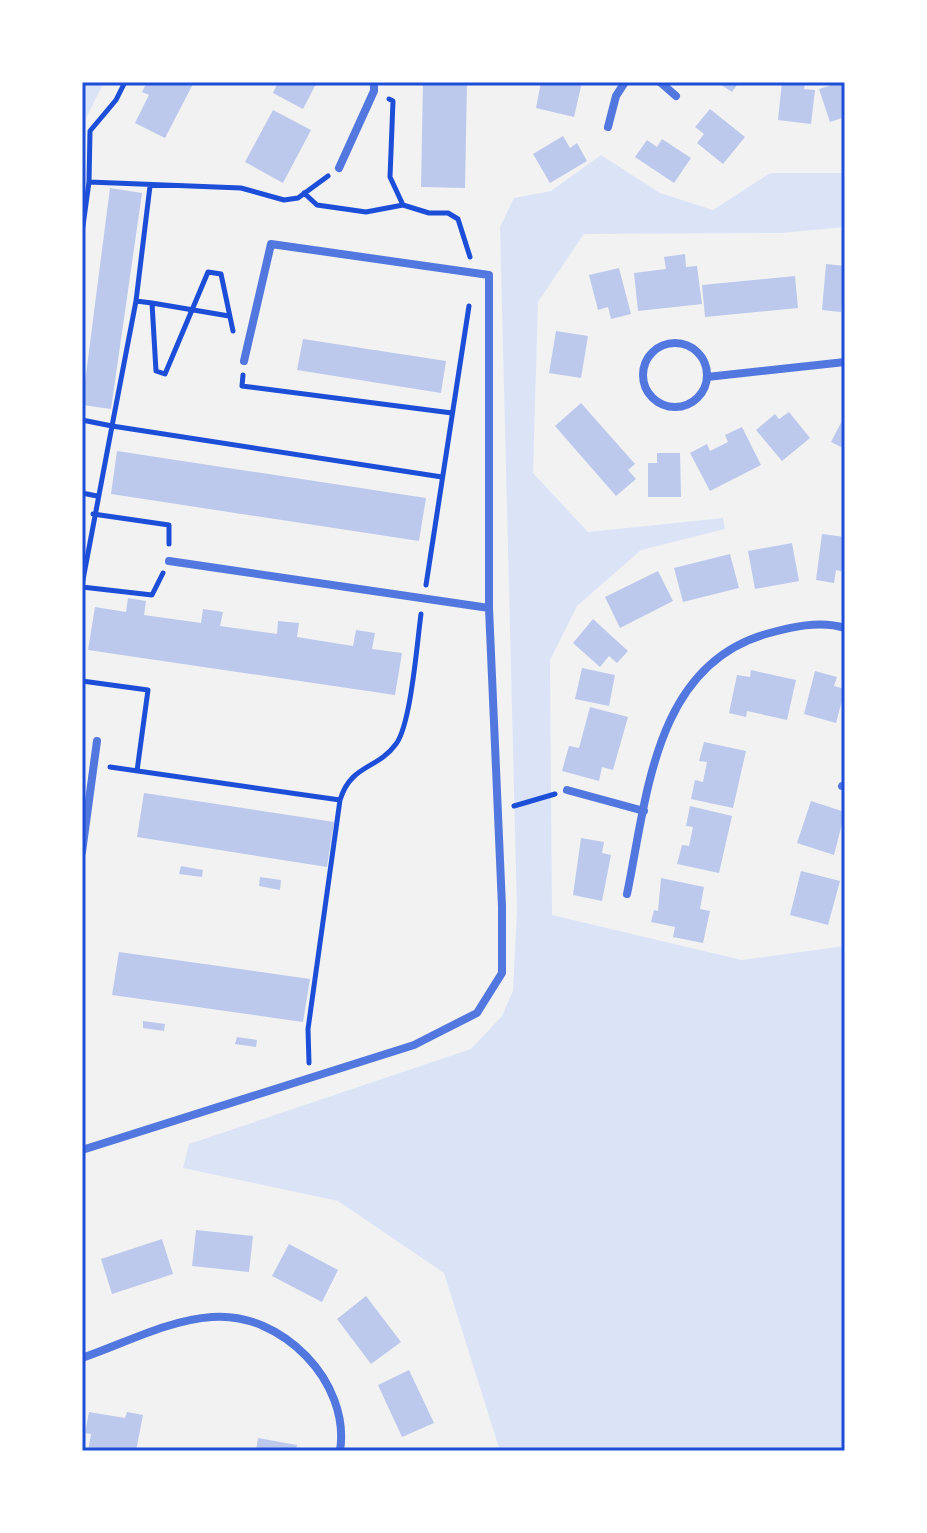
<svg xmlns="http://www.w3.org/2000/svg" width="927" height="1533" font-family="Mulish,sans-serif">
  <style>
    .green { fill: #dbe4f7 }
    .building { fill: #bdc9ec }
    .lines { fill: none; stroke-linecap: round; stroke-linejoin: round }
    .path { stroke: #1d4ed8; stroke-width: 5 }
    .minor { stroke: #5277de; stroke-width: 8 }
    .neatline { fill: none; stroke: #1d4ed8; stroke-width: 3 }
  </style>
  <rect width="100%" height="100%" fill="#f2f2f2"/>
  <!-- green -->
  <path class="green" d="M82 82H104L86 118 82 150Z
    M601 155 660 193 713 210 770 173H845V227L782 233 584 234 538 302 533 473 588 532 723 518 725 529 641 550 577 606 550 660 552 915 742 960 845 946V1451H500L444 1273 338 1201 183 1168 189 1144 471 1049 502 1016 513 991 517 911 500 227 514 198 551 191Z"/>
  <!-- building -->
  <path class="building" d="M147 82 193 84 165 138 135 123 149 95 142 92Z
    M278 82H317L303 109 273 93Z
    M423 82H467L465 188 421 187Z
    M541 82H582L574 117 536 108Z
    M717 82H739L732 92Z
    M782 82H805L804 89 815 90 811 124 778 120Z
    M831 82H845V117L830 122 819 89 832 85Z
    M710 109 745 137 723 164 697 143 704 134 695 127Z
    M273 110 311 130 283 183 245 162Z
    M563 136 570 148 577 143 587 161 550 183 533 154Z
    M662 139 691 158 674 183 635 157 647 140 657 147Z
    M110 188 142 193 111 409 82 405Z
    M685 254 686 267 697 266 702 304 638 311 634 273 666 269 664 257Z
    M826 264 845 266V301H842L841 312 822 310Z
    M619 268 631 314 611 319 608 307 598 310 589 275Z
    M795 276 798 308 705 317 702 285Z
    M556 331 588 336 581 378 549 373Z
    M303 339 446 361 441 393 297 370Z
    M581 403 635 464 628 470 636 479 616 496 555 426Z
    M789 412 810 438 782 461 756 430 775 414 779 419Z
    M845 415V449L831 442Z
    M742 427 761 465 710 491 690 453 707 444 710 451 728 442 725 435Z
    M117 451 426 498 419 541 111 494Z
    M657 453H680L681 497H648V463H657Z
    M822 534 845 537V572L836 570 834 583 816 580Z
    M792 543 799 581 755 589 748 551Z
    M730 554 739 588 683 602 674 568Z
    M658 571 673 601 620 628 605 597Z
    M128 598 146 601 144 615 201 623 203 609 223 612 220 626 277 634 278 621 299 623 297 637 353 646 356 630 375 633 372 649 402 653 395 695 88 650 95 607 126 612Z
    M593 619 628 651 617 663 609 656 600 667 573 643Z
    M582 668 615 675 609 706 575 699Z
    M751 670 796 680 787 720 747 711 746 717 729 713 737 675 750 677Z
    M815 671 837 677 834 686 845 689 836 723 804 714Z
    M590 707 628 717 613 770 602 767 599 781 562 771 569 746 579 748Z
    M704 742 746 751 733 808 691 799 695 780 703 782 707 762 699 761Z
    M144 793 334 822 327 867 137 837Z
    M811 801 845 812 834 855 797 843Z
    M690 806 732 816 719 873 677 864 682 845 689 846 693 827 686 826Z
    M581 838 604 842 602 853 611 855 602 901 573 895Z
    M181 866 203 870 202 877 179 874Z
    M801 871 840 881 828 925 790 915Z
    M260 877 281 880 280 890 259 886Z
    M661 878 704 887 700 909 710 911 703 943 673 937 675 927 651 922 654 910 658 911Z
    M119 952 310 979 303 1022 112 995Z
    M143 1021 165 1024 164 1031 143 1028Z
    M237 1037 257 1040 256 1047 235 1044Z
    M196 1230 253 1236 249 1272 192 1266Z
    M162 1239 173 1274 112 1294 101 1259Z
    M289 1244 338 1270 322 1302 272 1276Z
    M366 1296 401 1342 371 1364 337 1319Z
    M409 1370 434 1423 402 1437 378 1385Z
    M89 1412 125 1418 127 1412 143 1415 136 1451H88L91 1434 85 1433Z
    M258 1438 297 1445 296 1451H256Z"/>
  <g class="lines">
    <!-- path -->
    <path class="path" d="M389 99 393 101 390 177 403 205
      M89 182 241 188 284 200 298 198 328 176
      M304 193 317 205 366 212 403 205 429 213H448L458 219 470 257
      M82 233 89 182 90 131 116 100 125 82
      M136 301 152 303 156 371 165 374 208 272 221 274 233 331
      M152 303 229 316
      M243 375 242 386 452 413
      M82 420 112 426 136 301 150 186
      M82 493 97 496
      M93 514 169 525V544
      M82 585 112 426 442 477
      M426 585 469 306
      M82 587 152 595 163 573
      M82 681 148 690 137 771
      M110 767 340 800 308 1029 309 1063
      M340 800C351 764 377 770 396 744 411 724 417 643 421 614
      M514 806 555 794"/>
    <!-- minor -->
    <path class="minor" d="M660 82 676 96
      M608 127 616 96 625 82
      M339 168 374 91V82
      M643 375a32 32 0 1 1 64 0a32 32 0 1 1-64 0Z
      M707 377 845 362
      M169 561 489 608
      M842 786 845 787
      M567 790 644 811
      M82 852 97 741
      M627 894C647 798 654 666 766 634 791 627 820 620 845 628
      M82 1150 414 1045 477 1013 502 973V906L489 608V275L271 244 244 361
      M82 1358C123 1344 168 1320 212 1317 281 1311 351 1382 340 1451"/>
  </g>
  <!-- border -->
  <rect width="927" height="1533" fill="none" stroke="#ffffff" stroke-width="168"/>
  <rect x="84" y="84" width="759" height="1365" class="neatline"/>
</svg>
